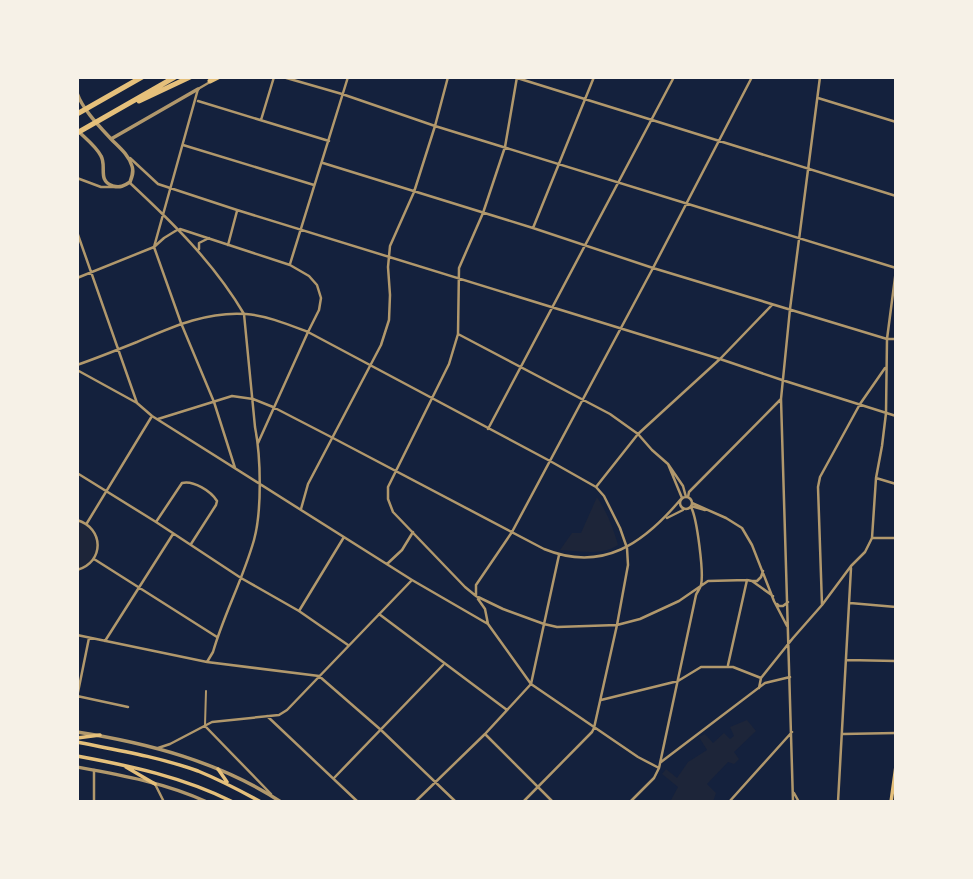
<svg xmlns="http://www.w3.org/2000/svg" width="973" height="879" font-family="Inter,sans-serif">
  <style>
    .green { fill: #1d2539 }
    .lines { fill: none; stroke-linecap: round; stroke-linejoin: round }
    .service { stroke: #b1986c; stroke-width: 2 }
    .minor { stroke: #b1986c; stroke-width: 2.5 }
    .tertiary { stroke: #b1986c; stroke-width: 3.5 }
    .secondary { stroke: #e5c07b; stroke-width: 3.5 }
    .motorway { stroke: #e5c07b; stroke-width: 5 }
  </style>
  <rect width="100%" height="100%" fill="#14213d"/>
  <!-- green -->
  <path class="green" d="M597 497C607 512 613 527 618 545 601 556 579 551 560 550L572 533H581Z
    M77 521C103 531 104 560 77 569Z
    M747 720 756 731 734 752 739 759 734 764 728 762 707 784 716 793 713 802H670L678 787 662 774 666 769 677 778 688 762 707 750 699 737 705 734 713 743 724 733 730 739 734 736 730 727Z"/>
  <g class="lines">
    <!-- service -->
    <path class="service" d="M205 725 206 691"/>
    <!-- minor -->
    <path class="minor" d="M283 77 342 94 435 126 896 268
      M514 77 896 196
      M517 77 505 147 483 213 459 268 458 334 449 364 388 487V499L393 512 465 587 476 596 503 609 544 624 557 627 617 625 640 619 679 601 708 581 747 580 752 581 773 596
      M77 79 80 77
      M818 98 896 122
      M198 101 329 141
      M261 120 274 77
      M183 145 314 185
      M130 158 158 184 237 210 720 359 782 380 896 416
      M323 163 533 228 653 268 887 339H896
      M77 178 101 187H114
      M130 183C173 223 214 263 244 314L255 427C261 457 262 511 254 540 243 579 224 614 213 652L207 662
      M533 228 594 77
      M180 229 290 265 309 276 317 285 321 298 319 310 308 332 258 443
      M77 232 137 403
      M228 245 237 211
      M154 247 181 323 214 402 235 468
      M154 247 198 89 210 82
      M199 249V243L209 238
      M290 264 348 77
      M77 278 154 247 164 238 177 230
      M458 334 610 414 638 434 652 450 668 464
      M77 365C97 358 117 350 137 342 172 327 207 311 246 314 268 316 287 324 308 332L550 461 596 487 604 496 620 528 627 548 628 565 617 625 594 728 592 732 523 802
      M77 370 137 403 152 416 412 580 488 624
      M158 419 232 396 253 399 273 407 333 438 544 549C603 573 644 543 681 499
      M488 429 674 77
      M77 473 156 522 241 578 299 611 348 645
      M876 478 896 484
      M596 487 638 434 720 359 772 305
      M680 503a6 6 0 1 1 12 0a6 6 0 1 1-12 0Z
      M688 497 689 492 781 399
      M682 498 668 464 683 486 686 497
      M692 503 726 518 742 528 752 545 774 601 787 626
      M691 506 705 510
      M301 509 308 484 381 345 389 320 390 295 388 267 390 246 414 192 435 126 448 77
      M667 518 683 510
      M77 520C104 528 105 562 77 570
      M156 522 182 483C193 480 211 491 217 501L216 505 191 544
      M87 523 152 416
      M872 538H896
      M94 559 217 637
      M387 564 402 550 413 532
      M752 581H757L761 577 763 571
      M476 596V585L512 532 653 268 752 77
      M478 599 485 609 488 624 531 684 638 757 659 768
      M850 603 896 607
      M777 604 779 606H783L788 602
      M822 605 818 487 820 477 860 404 885 368
      M299 611 344 537
      M379 614 507 710
      M77 635 207 662 319 676 381 730 456 802
      M105 641 173 534
      M847 660 896 661
      M728 665 747 580
      M761 678 793 638 822 605 851 566 865 552 872 538 876 478 882 446 886 413 887 339 896 270
      M77 696 128 707
      M77 697 89 638
      M601 700 678 681 701 667H733L761 678 759 688
      M267 716 358 802
      M205 726 271 794
      M485 734 553 802
      M843 734 896 733
      M158 748 170 744 212 722 279 715 287 710 412 580
      M661 762 765 683 790 677
      M94 770V802
      M334 778 443 665
      M155 784 164 802
      M794 793 799 802
      M415 802 485 734 531 684 559 555
      M630 802 654 778 659 768 696 595C697 592 700 589 701 585 704 573 697 518 691 507
      M729 802 792 732
      M793 802 781 399 790 309 820 77
      M838 802 851 568"/>
    <!-- tertiary -->
    <path class="tertiary" d="M77 93C83 110 99 126 111 139 119 147 129 155 132 166 134 172 132 177 130 182 124 186 120 188 113 186 97 181 107 166 101 156 96 146 85 138 77 130
      M111 139 198 89
      M77 732C148 743 220 762 281 802
      M77 767C121 775 166 783 207 802"/>
    <!-- secondary -->
    <path class="secondary" d="M77 738 100 735
      M77 742C117 750 159 757 198 771 220 780 241 791 261 802
      M77 756C131 766 183 777 233 802
      M126 767 155 784
      M218 769 227 782
      M891 802 896 766"/>
    <!-- motorway -->
    <path class="motorway" d="M210 81 218 77
      M139 101 190 77
      M77 114 142 77
      M77 133 175 77"/>
  </g>
  <!-- border -->
  <rect width="973" height="879" fill="none" stroke="#f6f1e7" stroke-width="158"/>
</svg>
